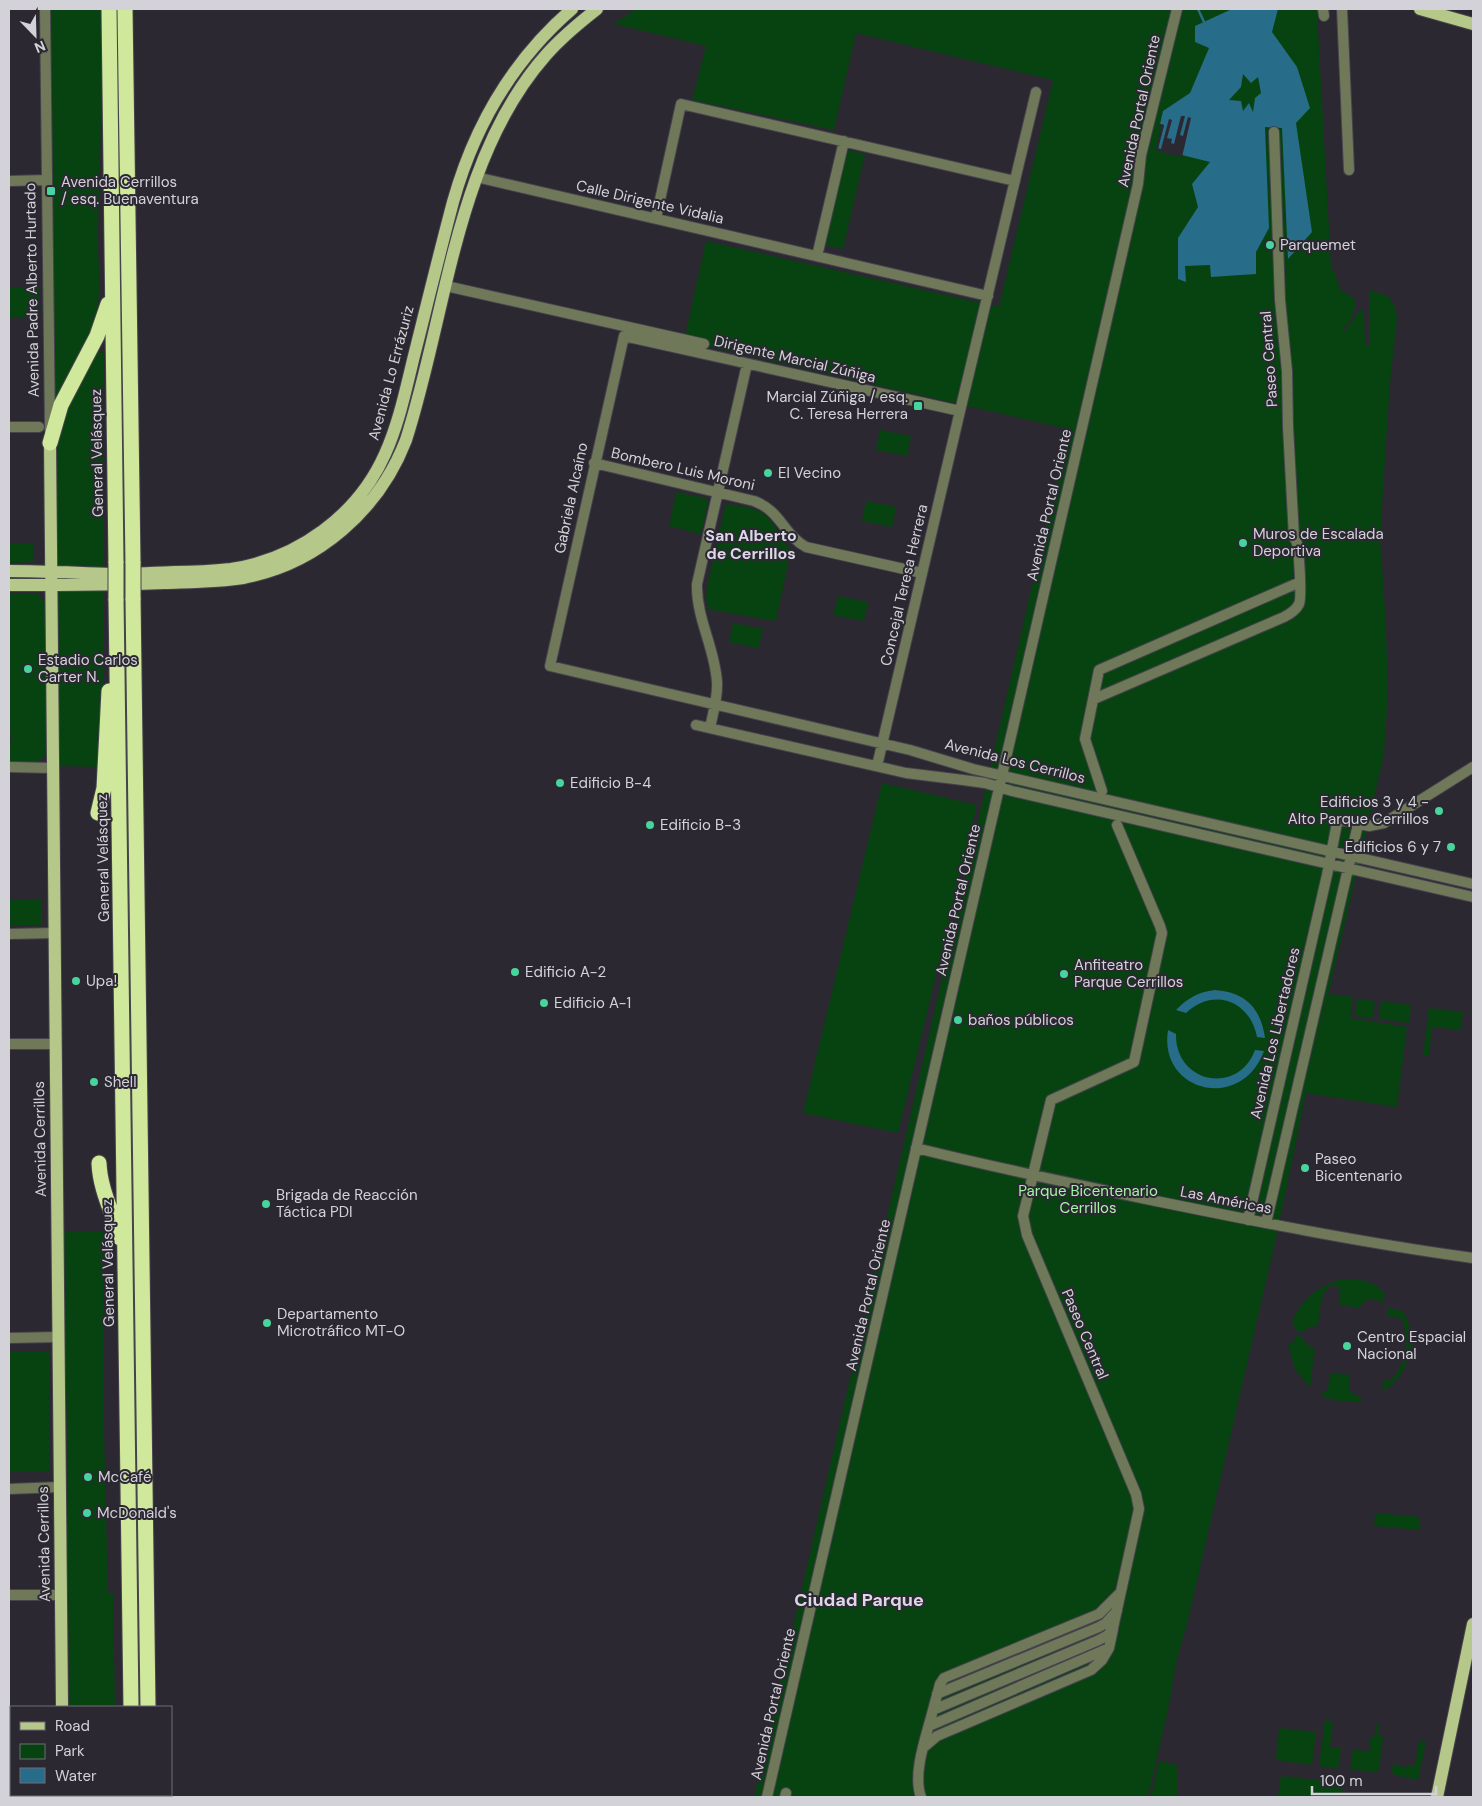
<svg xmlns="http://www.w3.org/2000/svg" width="1482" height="1806" font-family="'DM Sans',sans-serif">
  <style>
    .green { fill: #074310 }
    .water { fill: #276c89; fill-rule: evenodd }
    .pier { fill: #2b2832 }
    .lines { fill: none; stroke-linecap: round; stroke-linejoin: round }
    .stream { stroke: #276c89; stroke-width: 2.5 }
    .minor-casing { stroke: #46434d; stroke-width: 12 }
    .major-casing { stroke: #46434d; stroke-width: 14 }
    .highway-casing { stroke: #46434d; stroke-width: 17 }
    .minor { stroke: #6f795a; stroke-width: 10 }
    .major { stroke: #b5c889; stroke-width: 12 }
    .highway { stroke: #d0e89b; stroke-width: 15 }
    .highway-bridge-casing { stroke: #46434d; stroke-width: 17; stroke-linecap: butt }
    .highway-bridge { stroke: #d0e89b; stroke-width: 15 }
    .poi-dot { fill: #48d49d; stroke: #2b2832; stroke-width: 2 }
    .labels { text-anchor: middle; stroke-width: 4; stroke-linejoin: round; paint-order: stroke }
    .street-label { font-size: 15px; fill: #d4d2d9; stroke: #2b2832 }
    .poi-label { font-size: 15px; fill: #d4d2d9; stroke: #2b2832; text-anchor: start }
    .park-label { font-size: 15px; fill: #a3f4a5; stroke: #2b2832 }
    .neighbourhood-label { font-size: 16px; font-weight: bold; fill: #dcd8e7; stroke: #2b2832 }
    .quarter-label { font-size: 18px; font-weight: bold; fill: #dcd8e7; stroke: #2b2832 }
  </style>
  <rect width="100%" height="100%" fill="#2b2832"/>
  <!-- green -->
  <path class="green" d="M52 9H101C103 83 100 157 98 231 97 264 104 298 92 330L53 408Z
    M636 9 1317 10 1331 268 1335 273 1340 290 1354 298C1358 311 1349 322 1342 332L1344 333 1360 310H1362L1364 314 1365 345 1369 346V290L1388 296 1395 306 1397 318 1390 382 1382 503V533L1380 539C1385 612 1392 686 1383 759L1308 1082 1329 994 1353 997 1350 1018 1407 1027 1397 1107 1306 1093 1276 1238 1187 1624 1176 1663 1169 1705 1148 1797H754L1068 429 684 341 706 241 999 307 1053 80 856 33 834 130 692 100 706 46 614 24Z
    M847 150 865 154 843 249 825 245Z
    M9 288H39L40 318H9Z
    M103 352V715L99 767 60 766 52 471 57 428 95 353Z
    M880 430 911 436 907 456 876 450Z
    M676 492 706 498 708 503 701 534 669 526Z
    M866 501 896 507 892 527 862 521Z
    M729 504C738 506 749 507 757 510 774 516 778 538 791 549L776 621 708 609 706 599 707 587 725 507Z
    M9 543H33V562L9 563Z
    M9 593H37L47 604 46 754 39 761 9 763 11 734H9Z
    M838 596 868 602 864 621 833 615Z
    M733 623 763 629 759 648 729 642Z
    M882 783 977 805 898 1133 803 1113Z
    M9 900H42V925L9 926Z
    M1357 999 1375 1001 1373 1018 1355 1016Z
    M1381 1001 1411 1005 1409 1023 1379 1019Z
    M1429 1008 1463 1012 1461 1030 1432 1027 1429 1056 1423 1055Z
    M63 1231H103L104 1433 108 1593H113L115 1707H69L67 1434Z
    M1339 1280C1360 1279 1369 1279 1385 1293L1383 1304C1377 1298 1369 1298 1362 1303L1360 1308 1340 1305V1291L1337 1286 1332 1285C1319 1291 1320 1314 1318 1326L1309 1327 1303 1332 1297 1331 1292 1322C1302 1299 1315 1288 1339 1280Z
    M1388 1308 1403 1311C1419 1339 1411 1370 1386 1390H1382L1384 1379 1390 1381C1407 1362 1411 1341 1401 1318L1386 1316Z
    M1296 1336 1302 1337 1307 1345 1315 1348 1310 1388 1295 1369 1288 1345 1294 1341Z
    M9 1352H50V1471H9Z
    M1330 1373 1350 1375C1348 1387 1347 1395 1361 1396L1360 1402 1339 1401 1320 1396 1328 1389Z
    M1375 1513 1420 1517 1419 1530 1374 1526Z
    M1325 1720 1333 1721 1330 1747 1341 1748 1338 1769 1319 1766Z
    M1376 1724 1379 1725 1378 1735 1383 1736 1379 1770 1375 1772 1350 1769 1353 1750 1369 1751 1370 1738H1374Z
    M1279 1728 1316 1732 1312 1765 1276 1760Z
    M1419 1740 1426 1742 1418 1780 1394 1775 1392 1771 1393 1764 1407 1767 1408 1765 1415 1766Z
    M1159 1761 1178 1765V1797H1151Z
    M1281 1776 1343 1783 1341 1797H1298L1278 1795Z"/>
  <!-- water -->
  <path class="water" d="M1232 9H1278L1272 32 1297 67 1310 108 1296 123 1312 232 1288 259 1282 128 1265 127 1269 228 1256 252V274L1211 277 1210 265 1185 266 1186 282 1178 279V238L1198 207 1192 184 1210 162 1158 149 1164 125 1160 124 1163 111 1190 93 1209 48 1195 42V26ZM1243 74 1251 83 1258 77 1261 93 1255 98 1253 112 1249 103 1243 111 1241 101 1229 100 1241 87Z
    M1215 990C1245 992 1261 1008 1265 1038L1257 1037C1250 1000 1213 987 1186 1013L1176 1010C1188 998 1198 992 1215 990Z
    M1168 1030 1176 1034C1175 1083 1238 1096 1255 1050L1264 1051C1241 1113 1158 1092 1168 1030Z"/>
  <!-- pier -->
  <path class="pier" d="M1181 116H1185L1180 135 1183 136 1188 117 1191 118 1182 157 1157 151 1156 148 1161 127 1159 126 1160 124 1164 125 1158 148 1161 149 1169 119 1172 120 1167 138 1172 139 1171 143 1174 144Z"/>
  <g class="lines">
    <!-- stream -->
    <path class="stream" d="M1198 9 1204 22"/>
    <!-- minor casing -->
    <g class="minor-casing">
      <path id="minor" d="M45 9 50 430
        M1323 9 1324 16
        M1342 9 1349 170
        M476 177 988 296
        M9 181 47 180
        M656 218 681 104 1015 181
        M817 256 844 141
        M446 286 704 344
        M960 411 624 336 550 666 910 750 973 769 1473 884
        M9 427H39
        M594 463 754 501C781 511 783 534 806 547L922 573
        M1094 699 1284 617C1290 614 1296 610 1299 604 1302 598 1299 552 1297 544 1297 542 1295 539 1294 537L1288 427 1287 371 1280 300 1274 132
        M696 725 906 773 963 780 985 783 1012 791 1473 897
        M710 728C713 713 718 697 717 682 715 648 696 618 697 584L747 364
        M877 766 960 411 1036 92
        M9 767 52 768
        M1102 791 1085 739 1099 670 1300 582
        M9 934 54 933
        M9 1044H55
        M916 1148C992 1167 1069 1183 1146 1199 1254 1221 1363 1243 1473 1258
        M1248 1220 1327 875 1337 823 1341 820 1369 826 1384 823 1473 767
        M1266 1223 1351 856 1358 824
        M9 1338 58 1337
        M9 1489 59 1487
        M9 1595H61
        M937 1694 1099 1627 1106 1623 1117 1611
        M933 1710 940 1684 944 1678 1099 1614 1119 1594
        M929 1726 1109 1648 1113 1629
        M9 1744H11
        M924 1747 937 1736 1091 1670 1102 1660 1109 1648
        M767 1797 1138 184 1141 155 1177 9
        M785 1797 786 1793
        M921 1797C912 1773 927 1734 933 1710L1099 1640 1108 1635 1113 1628 1139 1509 1136 1494 1027 1235 1023 1216 1051 1100 1134 1062 1162 933 1160 926 1117 825"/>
    </g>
    <!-- major casing -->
    <g class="major-casing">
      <path id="major" d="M1420 9 1473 24
        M50 443 62 1707
        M9 571C43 571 77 573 111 574 132 574 154 573 175 572 194 572 213 571 231 569 298 559 358 515 385 454 400 421 407 383 416 348 428 300 440 251 453 202 474 127 513 60 572 9
        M9 585C61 585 112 585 164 583 190 582 217 582 243 578 318 564 379 510 406 440 447 313 455 158 546 55 561 38 579 23 597 9
        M63 1795V1797
        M1437 1797 1473 1624"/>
    </g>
    <!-- highway casing -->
    <g class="highway-casing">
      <path id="highway" d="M109 9 116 563
        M125 9 133 563
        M50 443 61 405 97 336 108 304
        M133 598 148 1707
        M116 599 131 1707
        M98 813 104 788 109 691
        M99 1163C100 1190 113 1213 120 1238
        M132 1795 133 1797
        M149 1795V1797"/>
    </g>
    <!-- minor -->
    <use href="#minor" class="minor"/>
    <!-- major -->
    <use href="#major" class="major"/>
    <!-- highway -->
    <use href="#highway" class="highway"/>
    <!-- highway-bridge casing -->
    <g class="highway-bridge-casing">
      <path id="highway-bridge" d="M116 563V599
        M133 563V598"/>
    </g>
    <!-- highway-bridge -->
    <use href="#highway-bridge" class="highway-bridge"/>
  </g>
  <!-- markers -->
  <g class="poi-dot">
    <rect x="46" y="186" width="10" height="10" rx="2.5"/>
    <circle cx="1270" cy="245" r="5"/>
    <rect x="913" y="401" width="10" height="10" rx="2.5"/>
    <circle cx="768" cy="473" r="5"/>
    <circle cx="1243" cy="543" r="5"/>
    <circle cx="28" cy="669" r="5"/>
    <circle cx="560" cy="783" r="5"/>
    <circle cx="1439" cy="811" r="5"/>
    <circle cx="650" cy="825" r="5"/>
    <circle cx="1451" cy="847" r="5"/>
    <circle cx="515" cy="972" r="5"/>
    <circle cx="1064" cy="974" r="5"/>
    <circle cx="76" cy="981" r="5"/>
    <circle cx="544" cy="1003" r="5"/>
    <circle cx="958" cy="1020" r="5"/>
    <circle cx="94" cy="1082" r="5"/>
    <circle cx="1305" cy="1168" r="5"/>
    <circle cx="266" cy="1204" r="5"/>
    <circle cx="267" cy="1323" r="5"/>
    <circle cx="1347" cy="1346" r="5"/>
    <circle cx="88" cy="1477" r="5"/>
    <circle cx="87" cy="1513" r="5"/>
  </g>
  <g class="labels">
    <!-- street labels -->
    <g class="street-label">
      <text transform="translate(1139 111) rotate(-78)" y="5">Avenida Portal Oriente</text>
      <text transform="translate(650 202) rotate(13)" y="5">Calle Dirigente Vidalia</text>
      <text transform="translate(32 290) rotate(-91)" y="5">Avenida Padre Alberto Hurtado</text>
      <text transform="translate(795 359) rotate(13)" y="5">Dirigente Marcial Zúñiga</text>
      <text transform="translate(1269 359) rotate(-94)" y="5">Paseo Central</text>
      <text transform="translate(391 373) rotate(-75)" y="5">Avenida Lo Errázuriz</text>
      <text transform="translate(97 453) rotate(-91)" y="5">General Velásquez</text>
      <text transform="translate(683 469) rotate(13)" y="5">Bombero Luis Moroni</text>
      <text transform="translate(571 498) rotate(-78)" y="5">Gabriela Alcaíno</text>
      <text transform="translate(1049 505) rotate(-77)" y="5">Avenida Portal Oriente</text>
      <text transform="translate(904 585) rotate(-77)" y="5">Concejal Teresa Herrera</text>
      <text transform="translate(1015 761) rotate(14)" y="5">Avenida Los Cerrillos</text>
      <text transform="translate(103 858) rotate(-91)" y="5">General Velásquez</text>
      <text transform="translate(958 900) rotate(-77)" y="5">Avenida Portal Oriente</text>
      <text transform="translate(1275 1033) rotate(-77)" y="5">Avenida Los Libertadores</text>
      <text transform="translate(40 1139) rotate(-91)" y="5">Avenida Cerrillos</text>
      <text transform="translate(1226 1200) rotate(11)" y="5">Las Américas</text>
      <text transform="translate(108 1263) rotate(-91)" y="5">General Velásquez</text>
      <text transform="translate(868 1295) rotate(-77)" y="5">Avenida Portal Oriente</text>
      <text transform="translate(1085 1334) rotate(67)" y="5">Paseo Central</text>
      <text transform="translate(44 1544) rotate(-91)" y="5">Avenida Cerrillos</text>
      <text transform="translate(773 1704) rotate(-77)" y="5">Avenida Portal Oriente</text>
    </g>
    <!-- poi labels -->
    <g class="poi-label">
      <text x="61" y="187">Avenida Cerrillos<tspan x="61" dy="17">/ esq. Buenaventura</tspan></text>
      <text x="1280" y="250">Parquemet</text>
      <text x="908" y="402" text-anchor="end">Marcial Zúñiga / esq.<tspan x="908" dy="17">C. Teresa Herrera</tspan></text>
      <text x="778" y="478">El Vecino</text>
      <text x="1253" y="539">Muros de Escalada<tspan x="1253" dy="17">Deportiva</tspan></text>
      <text x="38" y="665">Estadio Carlos<tspan x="38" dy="17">Carter N.</tspan></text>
      <text x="570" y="788">Edificio B-4</text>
      <text x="1429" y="807" text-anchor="end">Edificios 3 y 4 -<tspan x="1429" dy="17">Alto Parque Cerrillos</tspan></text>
      <text x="660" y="830">Edificio B-3</text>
      <text x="1441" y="852" text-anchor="end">Edificios 6 y 7</text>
      <text x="1074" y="970">Anfiteatro<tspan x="1074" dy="17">Parque Cerrillos</tspan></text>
      <text x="525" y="977">Edificio A-2</text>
      <text x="86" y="986">Upa!</text>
      <text x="554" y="1008">Edificio A-1</text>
      <text x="968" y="1025">baños públicos</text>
      <text x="104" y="1087">Shell</text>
      <text x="1315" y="1164">Paseo<tspan x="1315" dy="17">Bicentenario</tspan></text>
      <text x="276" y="1200">Brigada de Reacción<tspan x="276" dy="17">Táctica PDI</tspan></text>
      <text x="277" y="1319">Departamento<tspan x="277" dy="17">Microtráfico MT-O</tspan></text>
      <text x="1357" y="1342">Centro Espacial<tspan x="1357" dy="17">Nacional</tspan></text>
      <text x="98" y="1482">McCafé</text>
      <text x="97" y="1518">McDonald's</text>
    </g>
    <!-- park labels -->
    <g class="park-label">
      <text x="1088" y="1196">Parque Bicentenario<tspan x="1088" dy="17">Cerrillos</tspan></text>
    </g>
    <!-- neighbourhood labels -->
    <g class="neighbourhood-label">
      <text x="751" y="541">San Alberto<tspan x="751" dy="18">de Cerrillos</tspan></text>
    </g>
    <!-- quarter labels -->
    <g class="quarter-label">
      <text x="859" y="1606">Ciudad Parque</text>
    </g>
  </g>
  <!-- border -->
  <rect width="1482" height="1806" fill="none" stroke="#d4d2d9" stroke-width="20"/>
  <!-- legend -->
  <rect x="10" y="1706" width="162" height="90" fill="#2b2832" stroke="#6f6c75"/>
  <rect x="20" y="1722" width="25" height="8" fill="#b5c889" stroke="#6f6c75"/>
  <text x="55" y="1731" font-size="15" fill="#d4d2d9">Road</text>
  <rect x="20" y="1744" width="25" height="15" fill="#074310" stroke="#6f6c75"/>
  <text x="55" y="1756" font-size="15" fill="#d4d2d9">Park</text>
  <rect x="20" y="1768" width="25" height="15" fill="#276c89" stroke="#6f6c75"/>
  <text x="55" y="1781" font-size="15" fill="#d4d2d9">Water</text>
  <!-- north arrow -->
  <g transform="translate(35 35) rotate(157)" stroke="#2b2832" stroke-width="4" paint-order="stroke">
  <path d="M0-4L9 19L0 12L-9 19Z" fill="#d4d2d9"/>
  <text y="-8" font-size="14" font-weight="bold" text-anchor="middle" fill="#d4d2d9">N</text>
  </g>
  <!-- scale -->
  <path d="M1312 1786v8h124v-8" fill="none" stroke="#d4d2d9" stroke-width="2.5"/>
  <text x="1320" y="1786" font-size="15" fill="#d4d2d9" stroke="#2b2832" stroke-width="4" paint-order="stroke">100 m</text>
</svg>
